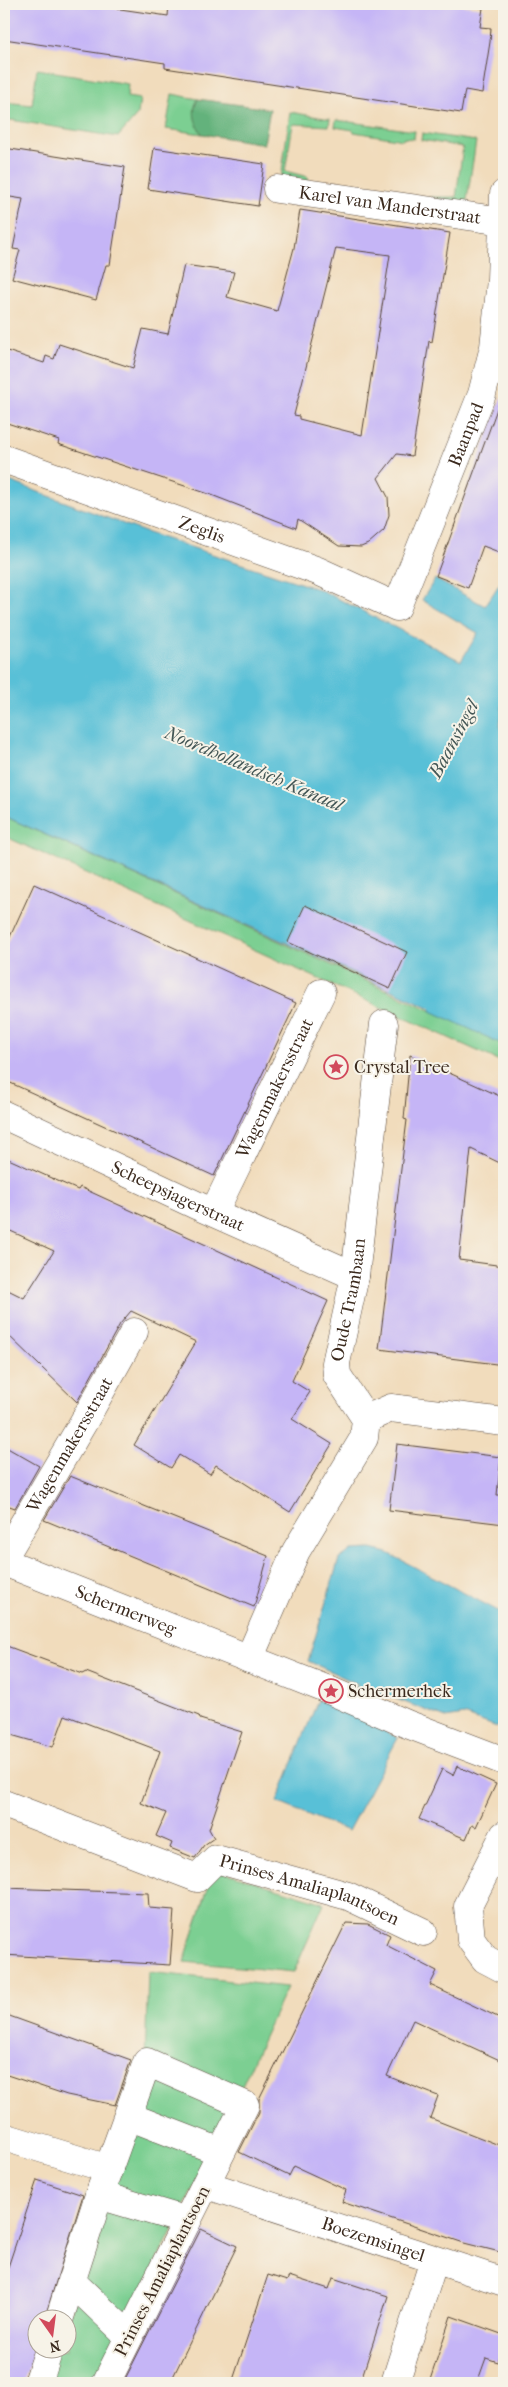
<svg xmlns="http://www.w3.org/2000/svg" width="508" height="2387" font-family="'IM FELL French Canon',serif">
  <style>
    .green { fill: #7bcf92; stroke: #5b7c58 }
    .forest { fill: #64b27c; stroke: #506e4d }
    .water { fill: #59c0d7; stroke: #4a757a }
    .building { fill: #c5b5f6; fill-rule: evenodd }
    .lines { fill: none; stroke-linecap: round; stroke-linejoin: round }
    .street-casing { stroke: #564536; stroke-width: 29 }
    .street { stroke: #fff; stroke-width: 28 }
    .labels { text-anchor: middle; stroke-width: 4; stroke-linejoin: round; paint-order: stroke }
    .street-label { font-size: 18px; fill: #3b2a1e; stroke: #f7f3e8 }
    .poi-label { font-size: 18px; fill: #3b2a1e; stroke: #f7f3e8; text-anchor: start }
    .water-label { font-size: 19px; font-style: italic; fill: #445756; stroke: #f7f3e8 }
  </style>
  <rect width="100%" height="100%" fill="#f7f3e8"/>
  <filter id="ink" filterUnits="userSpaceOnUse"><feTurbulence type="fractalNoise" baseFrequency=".02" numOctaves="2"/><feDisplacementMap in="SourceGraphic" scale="10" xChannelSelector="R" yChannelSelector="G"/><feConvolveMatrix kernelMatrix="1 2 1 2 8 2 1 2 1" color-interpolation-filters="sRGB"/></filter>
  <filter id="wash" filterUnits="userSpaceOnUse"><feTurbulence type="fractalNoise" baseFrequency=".0096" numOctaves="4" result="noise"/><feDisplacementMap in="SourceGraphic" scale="20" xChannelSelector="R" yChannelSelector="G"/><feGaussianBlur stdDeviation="1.12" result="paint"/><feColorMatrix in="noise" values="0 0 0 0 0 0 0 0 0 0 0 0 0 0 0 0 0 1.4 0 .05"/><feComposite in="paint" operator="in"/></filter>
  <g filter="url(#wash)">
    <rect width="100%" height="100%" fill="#f1dcbc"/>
    <!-- green -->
    <path class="green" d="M37 69 128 84 127 97 140 99 138 114 118 137 4 119V102L32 105Z
      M172 94 198 99C191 111 196 123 202 134L166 129Z
      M290 112 330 119 329 126 293 124 285 171 308 177 309 181 281 178Z
      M336 120 415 131 414 139 404 138 403 140 354 132 353 130 335 127Z
      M422 133 476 141 466 206 430 197H456L463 147 421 140Z
      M4 816 494 1039 504 1045V1063L4 836Z
      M214 1869 324 1903 294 1972 184 1962Z
      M148 1972 287 1987 212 2151 96 2383H45L55 2350H68V2320L145 2062Z"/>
    <!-- forest -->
    <path class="forest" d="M198 99 270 109 264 144 202 134C195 123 191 112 198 99Z"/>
    <!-- water -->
    <path class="water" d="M4 479 145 532 321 590 461 661 478 633 422 600 435 579 485 606 504 577V690L500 728 504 734V1045L431 1011V1008L4 816Z
      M371 1549 388 1553 504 1614V1715L497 1727 464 1715 446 1718 378 1692 366 1721 398 1738 348 1831 277 1802 318 1700 345 1712 358 1684 308 1661 339 1559 352 1550Z"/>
    <g id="blocks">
      <!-- building -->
      <path class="building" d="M4 4H86L168 16 169 4H453L483 8 480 27 491 28 490 42 482 93 465 90 461 113 165 68V63L4 39Z
        M4 148 125 167 110 265H106L96 300 12 278 20 250 13 249 23 199 4 196Z
        M154 148 264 164 258 206 148 189Z
        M300 210 450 233 432 342 429 341 412 456 397 454 378 478 388 497 389 515 384 530 368 544 361 547 339 546 298 519 296 528 209 494 58 444 59 440 4 422V350L44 363 46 356 54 359 59 344 133 368 143 329 168 334 184 265 234 272 227 297 277 311 294 248ZM336 248 390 255 362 435 299 419V416L294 415Z
        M501 398 504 399V554L483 546 468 588 436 576Z
        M34 884 296 1003 214 1176 4 1080V950Z
        M305 905 407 952 390 989 288 942Z
        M410 1055 504 1098V1165L471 1149 459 1260 504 1266V1365L379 1349 407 1120 404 1119Z
        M4 1157 78 1190 80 1187 328 1301 292 1381 310 1392 292 1419 332 1444 290 1512 216 1465 210 1474 179 1455 171 1468 134 1445 196 1342 131 1311 120 1324 77 1402 4 1331V1288L24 1298 54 1251 4 1228Z
        M397 1444 501 1457 497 1495H504V1524L389 1510Z
        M4 1446 39 1466 15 1508 4 1504Z
        M70 1476 268 1556 254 1607 44 1520Z
        M4 1645 82 1674 86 1672 199 1716 200 1719 242 1732 209 1829 214 1838 204 1845 195 1858 170 1848 172 1843 156 1836 166 1813 141 1803 160 1751 65 1715 53 1747 4 1733Z
        M457 1766 496 1784 476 1827 472 1825 466 1839 419 1819 442 1769 453 1775Z
        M4 1888 148 1893 149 1908 174 1910 170 1965 4 1955Z
        M346 1923 368 1924 390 1935 386 1945 437 1971 430 1985 504 2020V2062L413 2020 387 2076 438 2096 430 2118 504 2147V2253L464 2243 342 2202 346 2190 294 2166 289 2176 239 2152 259 2112V2099Z
        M4 2014 131 2060 115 2105 67 2095 4 2074Z
        M37 2180 83 2195 44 2320H38V2340L23 2383H4V2279Z
        M201 2229 237 2246 170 2383H123Z
        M268 2275 287 2281 289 2276 329 2289 333 2278 388 2296 360 2383H232Z
        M451 2316 504 2335V2342L498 2362 486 2358 477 2383H429Z"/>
    </g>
  </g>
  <g filter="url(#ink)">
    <use href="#blocks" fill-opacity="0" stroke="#564536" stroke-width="1"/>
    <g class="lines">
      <!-- street casing -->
      <g class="street-casing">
        <g id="street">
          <path id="s1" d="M277 189 503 221"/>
          <path id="s2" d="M4 459 318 571 397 607 482 394 494 347 501 280 504 194"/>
          <path id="s3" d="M4 1115 196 1205 355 1276"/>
          <path id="s4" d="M214 1212 321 993"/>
          <path d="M366 1419 391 1408 504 1422"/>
          <path id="s5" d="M4 1557 83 1423 134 1332"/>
          <path id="s6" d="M4 1562 331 1691 407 1724 504 1761"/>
          <path id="s7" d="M249 1659 296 1551 364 1438 366 1419 337 1375 336 1363 355 1276 384 1024"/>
          <path id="s8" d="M4 1804 197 1878 216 1859 348 1896 423 1932"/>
          <path d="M504 1835 468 1906 471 1940 485 1959 504 1969"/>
          <path d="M128 2116 221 2152"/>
          <path d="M4 2137 109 2169"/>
          <path id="s9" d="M207 2185 504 2282"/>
          <path d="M99 2195 187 2221"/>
          <path d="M71 2281 129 2336"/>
          <path d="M59 2320 99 2195 147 2062 245 2105 106 2383"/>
          <path d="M38 2383 49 2350"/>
          <path d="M395 2383 434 2260"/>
        </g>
      </g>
      <!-- street -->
      <use href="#street" class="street"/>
    </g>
  </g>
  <!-- icons -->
  <defs>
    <g id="sight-ring" transform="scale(1.25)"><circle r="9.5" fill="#f7f3e8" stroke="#d1495b" stroke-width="1.5"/><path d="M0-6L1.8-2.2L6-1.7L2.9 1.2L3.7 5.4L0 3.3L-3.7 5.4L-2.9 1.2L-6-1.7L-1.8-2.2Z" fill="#d1495b"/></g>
  </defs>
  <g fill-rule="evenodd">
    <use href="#sight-ring" x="336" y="1067"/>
    <use href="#sight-ring" x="331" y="1691"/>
  </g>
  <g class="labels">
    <!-- street labels -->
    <g class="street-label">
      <text dy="6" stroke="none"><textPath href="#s1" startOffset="114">Karel van Manderstraat</textPath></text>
      <text dy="6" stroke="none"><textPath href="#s2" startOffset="606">Baanpad</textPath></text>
      <text dy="6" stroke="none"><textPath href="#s2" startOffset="210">Zeglis</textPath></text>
      <text dy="6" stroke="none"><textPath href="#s4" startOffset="138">Wagenmakersstraat</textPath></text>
      <text dy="6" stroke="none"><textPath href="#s3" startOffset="192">Scheepsjagerstraat</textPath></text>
      <text dy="6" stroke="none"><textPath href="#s7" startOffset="398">Oude Trambaan</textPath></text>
      <text dy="6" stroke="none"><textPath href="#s5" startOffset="130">Wagenmakersstraat</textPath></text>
      <text dy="6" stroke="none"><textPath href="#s6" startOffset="131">Schermerweg</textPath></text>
      <text dy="6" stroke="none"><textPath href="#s8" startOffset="332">Prinses Amaliaplantsoen</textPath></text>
      <text dy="6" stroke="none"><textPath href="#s9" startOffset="175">Boezemsingel</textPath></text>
      <text transform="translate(162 2271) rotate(-63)" y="6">Prinses Amaliaplantsoen</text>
    </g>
    <!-- poi labels -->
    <g class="poi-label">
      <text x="354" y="1073">Crystal Tree</text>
      <text x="348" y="1697">Schermerhek</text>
    </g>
    <!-- water labels -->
    <g class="water-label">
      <text transform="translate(453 739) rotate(-62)" y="7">Baansingel</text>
      <text transform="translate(254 768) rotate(23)" y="7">Noordhollandsch Kanaal</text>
    </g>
  </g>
  <!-- margin -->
  <rect width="508" height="2387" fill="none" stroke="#f7f3e8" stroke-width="20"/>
  <!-- north arrow -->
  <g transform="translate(52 2334) rotate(166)"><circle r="24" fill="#f7f3e8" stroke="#aca397"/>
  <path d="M0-4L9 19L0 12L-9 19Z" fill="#d1495b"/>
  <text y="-8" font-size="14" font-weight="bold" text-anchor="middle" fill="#3b2a1e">N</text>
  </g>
</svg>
